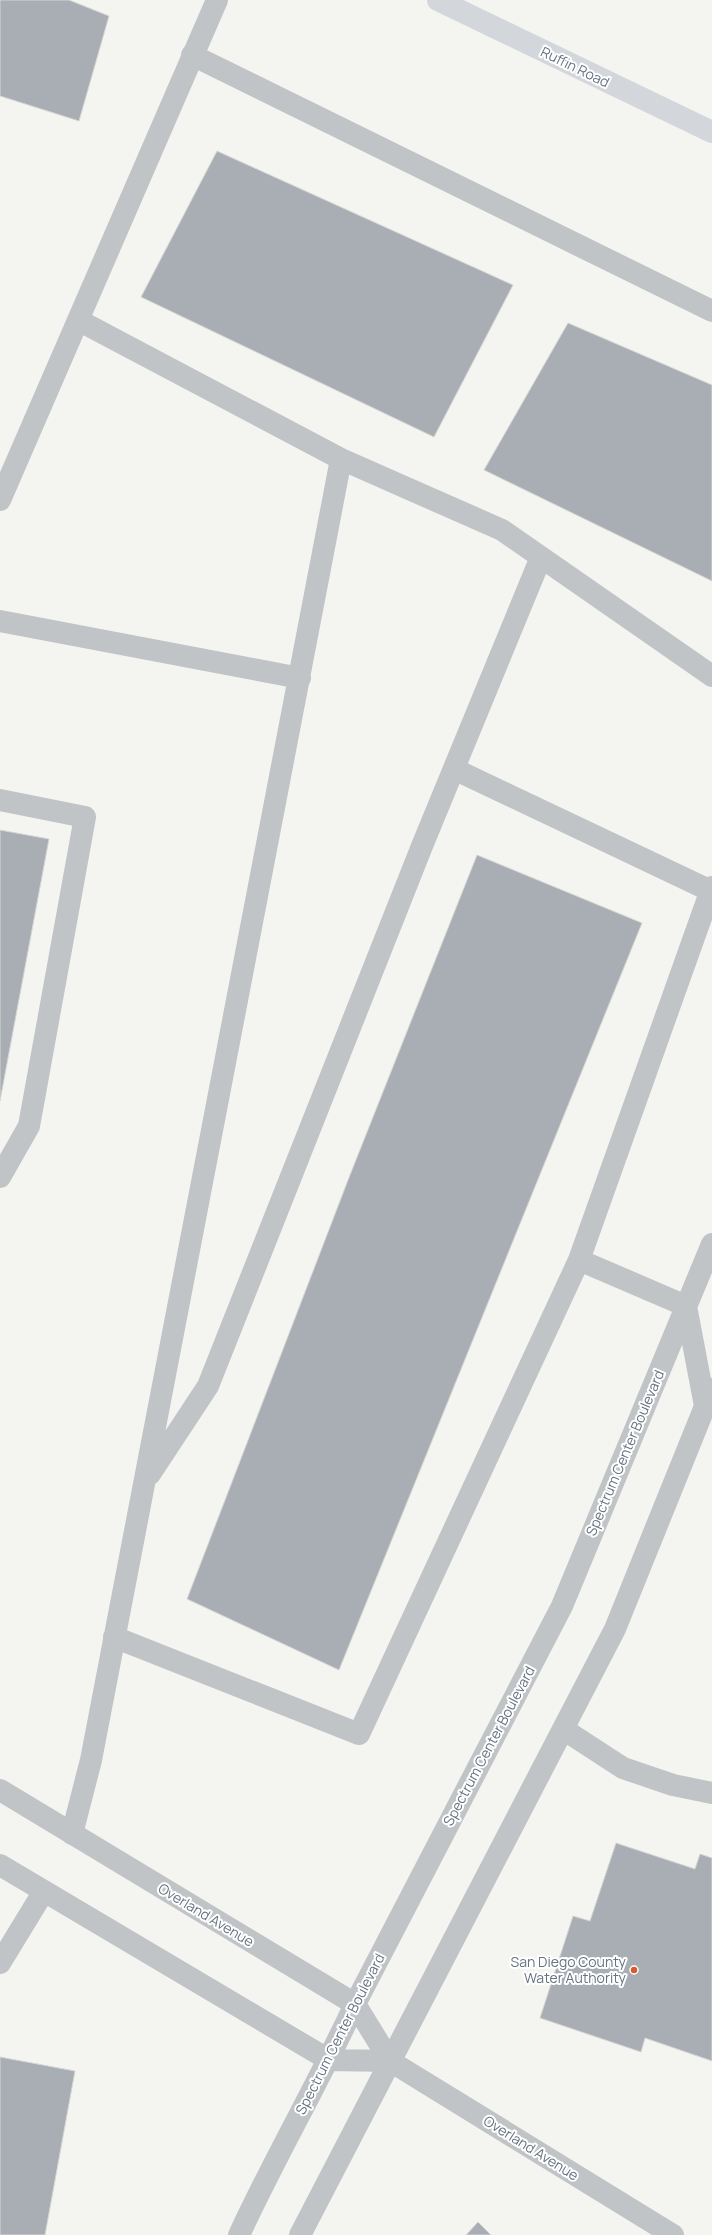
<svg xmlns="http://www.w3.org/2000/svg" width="712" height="2235" font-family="Manrope,sans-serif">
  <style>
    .building { fill: #a8aeb3; stroke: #d6d6d4 }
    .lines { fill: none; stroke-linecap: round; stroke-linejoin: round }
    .minor { stroke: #c0c4c7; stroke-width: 22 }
    .major { stroke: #d3d7db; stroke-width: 22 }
    .poi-dot { fill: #d55b30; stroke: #fff; stroke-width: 1.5 }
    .labels { text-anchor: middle; stroke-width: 4; stroke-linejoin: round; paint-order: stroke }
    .street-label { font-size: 14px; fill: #667380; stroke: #fff }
    .poi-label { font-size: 14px; fill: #667380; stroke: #fff; text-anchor: end }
  </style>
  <rect width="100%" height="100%" fill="#f4f4f1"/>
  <!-- building -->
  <path class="building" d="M0 0H69L109 16 79 121 0 96Z
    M217 151 513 285 434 437 141 297Z
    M568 323 712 385V581L484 470Z
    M0 830 49 839 0 1101Z
    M477 855 642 923 339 1670 187 1599 350 1175Z
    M616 1843 695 1869 700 1854 712 1858V2061L645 2038 641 2052 540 2018 573 1916 590 1921Z
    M0 2057 75 2071 45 2235H0Z
    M478 2222 491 2235H466Z"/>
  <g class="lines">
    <!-- minor -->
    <path class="minor" d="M192 55 712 311
      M341 459 502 530 712 676
      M0 500 217 0
      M0 621 300 678
      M454 769 711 891
      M0 800 85 817 29 1126 0 1177
      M579 1260 686 1306 705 1406
      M150 1474 208 1386 422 846 541 557
      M114 1637 359 1734 579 1260 712 887
      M563 1729 623 1768 673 1785 712 1793
      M0 1790 355 2004 390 2061 673 2235
      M72 1834 91 1760 341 459 78 320
      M0 1865 329 2060 390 2061
      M0 1963 44 1891
      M239 2235C275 2157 319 2082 355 2004L562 1606 712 1244
      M300 2235 615 1629 712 1389"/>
    <!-- major -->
    <path class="major" d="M438 0 712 132"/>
  </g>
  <!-- markers -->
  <circle class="poi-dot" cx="634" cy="1970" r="4"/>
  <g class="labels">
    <!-- street labels -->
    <g class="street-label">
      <text transform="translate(575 67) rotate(26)" y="5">Ruffin Road</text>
      <text transform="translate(625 1453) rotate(-67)" y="5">Spectrum Center Boulevard</text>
      <text transform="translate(489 1746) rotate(-62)" y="5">Spectrum Center Boulevard</text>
      <text transform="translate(206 1915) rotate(31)" y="5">Overland Avenue</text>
      <text transform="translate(340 2034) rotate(-63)" y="5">Spectrum Center Boulevard</text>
      <text transform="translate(531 2148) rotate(32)" y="5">Overland Avenue</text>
    </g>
    <!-- poi labels -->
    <g class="poi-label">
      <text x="626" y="1967">San Diego County<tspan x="626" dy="16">Water Authority</tspan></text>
    </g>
  </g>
</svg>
